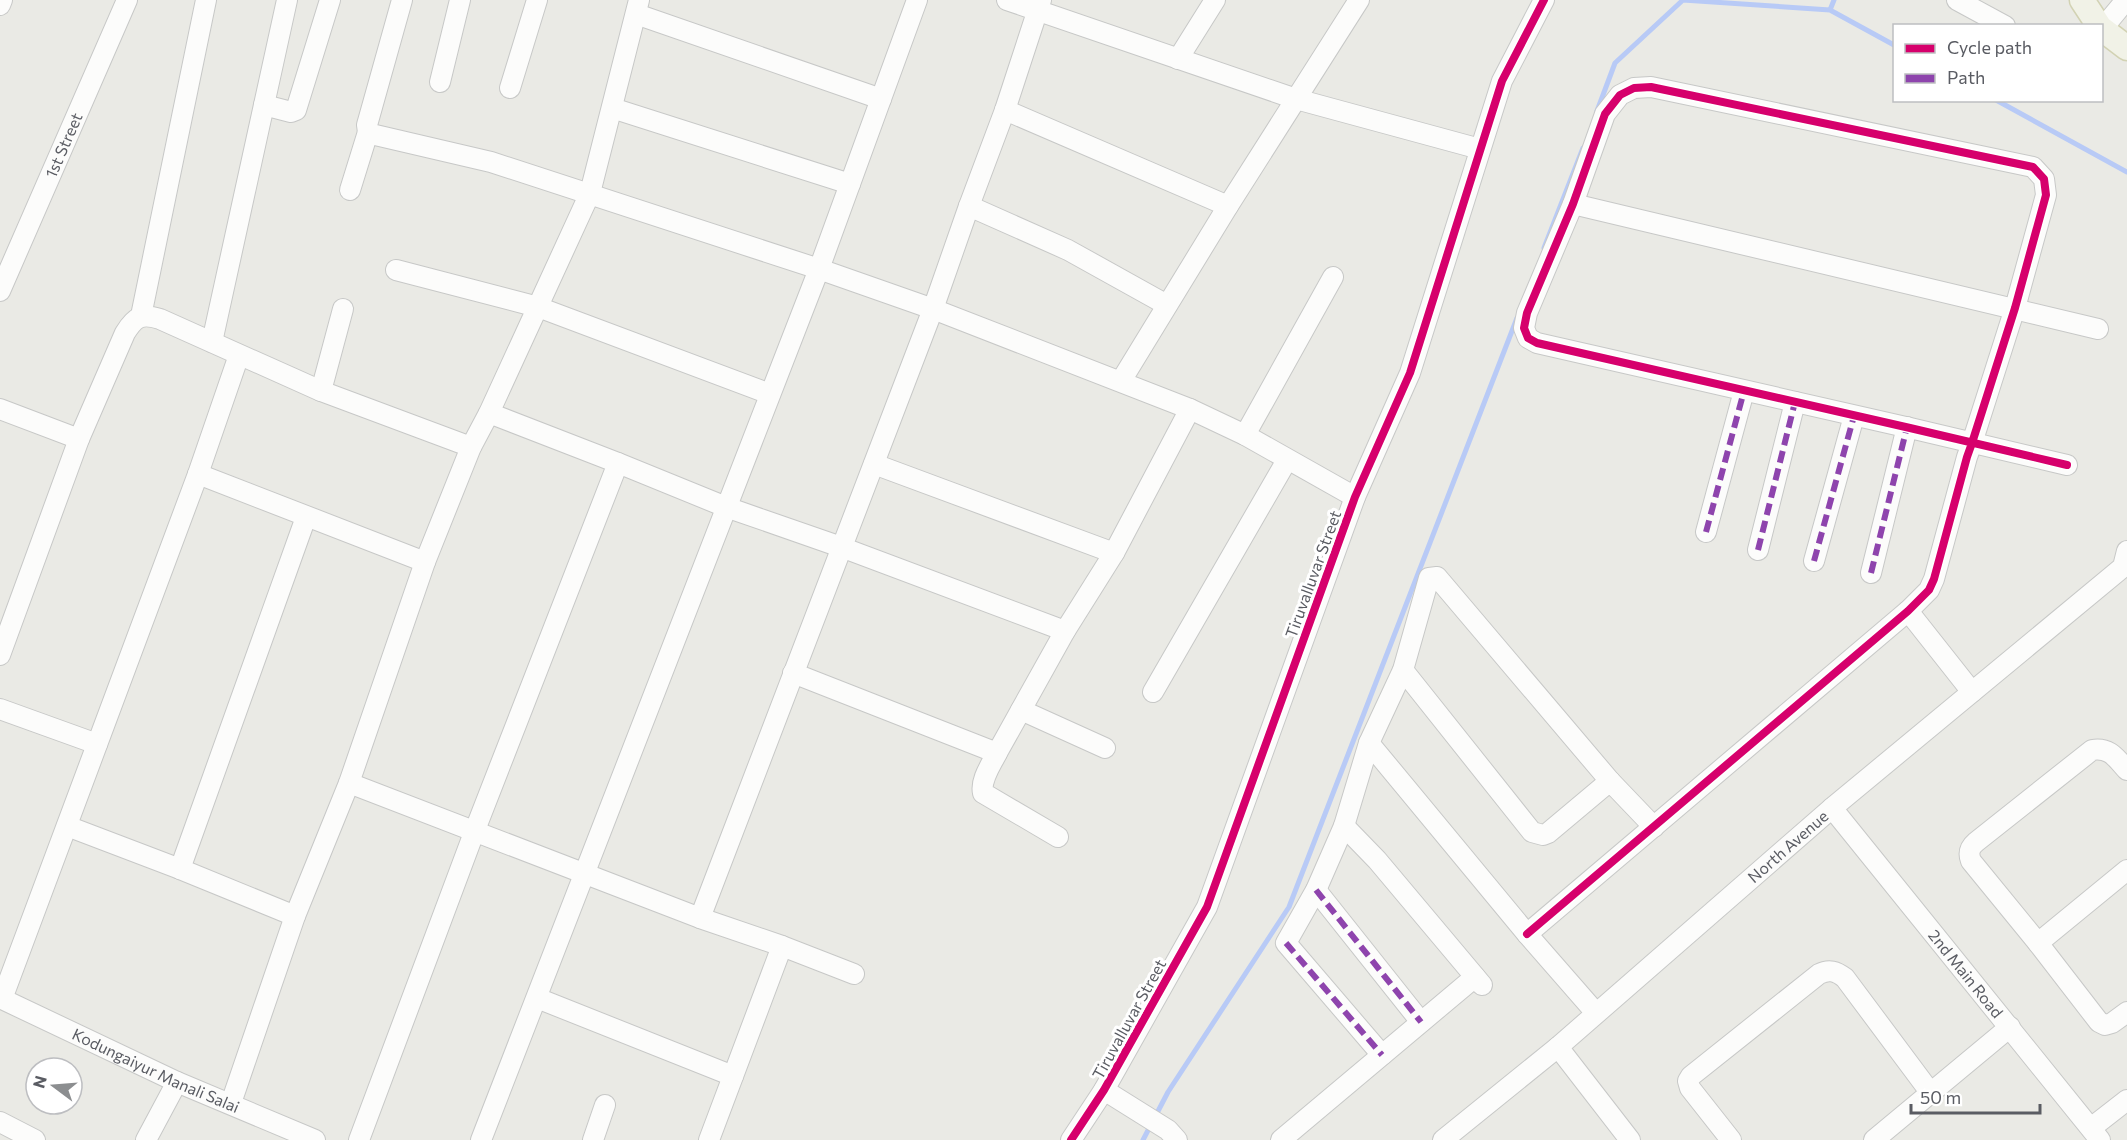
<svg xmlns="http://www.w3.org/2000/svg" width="2127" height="1140" font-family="Commissioner,sans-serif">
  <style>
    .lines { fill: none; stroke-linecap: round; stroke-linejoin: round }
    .stream { stroke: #b8caf6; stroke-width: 5 }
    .minor-casing { stroke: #c7c8c7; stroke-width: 22 }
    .major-casing { stroke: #d2d2b3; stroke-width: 27 }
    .minor { stroke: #fcfcfb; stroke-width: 20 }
    .major { stroke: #f1f2e7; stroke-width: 24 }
    .quiet { stroke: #8e44ad; stroke-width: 6; stroke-dasharray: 12 6; stroke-linecap: butt }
    .cycleway-casing { stroke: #fff; stroke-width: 11 }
    .cycleway { stroke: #d6006c; stroke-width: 8 }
    .labels { text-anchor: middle; stroke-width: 6; stroke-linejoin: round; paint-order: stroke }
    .street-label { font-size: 16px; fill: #5a5c63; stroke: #fff }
  </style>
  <rect width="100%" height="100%" fill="#eaeae5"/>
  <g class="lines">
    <!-- stream -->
    <path class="stream" d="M1830 10 1834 0
      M1996 100 2127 172
      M1597 111 1615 63 1683 0 1830 10 1894 45
      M1544 248 1583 148
      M1143 1140 1168 1092 1289 907 1517 318"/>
    <!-- minor casing -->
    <g class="minor-casing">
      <g id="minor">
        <path d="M402 0 367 125 368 132 371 134 491 162 819 269 933 309 1190 409 1245 435 1355 497"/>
        <path d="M1007 0 1296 99 1480 149"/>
        <path d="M1957 0 2005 26"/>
        <path d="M0 5 2 0"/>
        <path d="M636 14 881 99"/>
        <path d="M2102 29 2126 0"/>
        <path d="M1178 59 1215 0"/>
        <path d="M440 82 460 0"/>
        <path d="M510 88 537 0"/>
        <path d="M264 105 291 112 296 110 330 0"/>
        <path d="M612 108 850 184"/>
        <path d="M1005 110 1228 206"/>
        <path d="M350 190 368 132"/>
        <path d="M1573 204 2098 329"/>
        <path d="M969 206 1068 250 1167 305"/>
        <path d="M396 270 538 307 770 394"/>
        <path id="s1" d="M0 291 127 0"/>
        <path d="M141 316 206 0"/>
        <path d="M212 342 287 0"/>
        <path d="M1121 381 1228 206 1359 0"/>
        <path d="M321 391 343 309"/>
        <path d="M0 409 79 439"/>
        <path d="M489 413 618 463 726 507 841 547 1065 631"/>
        <path d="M1245 435 1333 277"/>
        <path d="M874 464 1114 553"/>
        <path d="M198 474 425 562"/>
        <path d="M1706 532 1744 391"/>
        <path d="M1758 550 1795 402"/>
        <path d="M1814 561 1854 416"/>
        <path d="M1871 573 1907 427"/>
        <path d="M1908 611 1972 692"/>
        <path d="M0 655 79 439 125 333C135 317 141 313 160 319L321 391 471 447"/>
        <path d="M1403 670 1532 832 1543 835 1548 833 1610 781 1654 827"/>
        <path d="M793 673 997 753 1065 631 1114 553 1190 409"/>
        <path d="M1153 692 1287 460"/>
        <path d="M0 709 97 744"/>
        <path d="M1021 710 1105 748"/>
        <path d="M1369 743 1527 934 1596 1013"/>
        <path d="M997 753C991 765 980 780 983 793L1058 837"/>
        <path d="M2127 770C2116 758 2110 747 2092 750L1976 842C1969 848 1968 853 1971 861L2038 943 2127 870"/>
        <path d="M349 783 700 918 782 946 854 974"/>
        <path id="s2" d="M1832 808 2100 1140"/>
        <path d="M67 826 180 869 295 916"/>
        <path d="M1344 826 1377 860 1482 985"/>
        <path d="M180 869 306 517"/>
        <path d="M1316 890 1421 1022"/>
        <path d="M700 918 933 309 969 206 1005 110 1041 0"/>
        <path d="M1527 934 1908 611 1929 590 1934 579 1967 457 1972 443 2015 308 2046 195 2044 179 2033 167 1651 87 1634 88 1620 95 1605 114 1573 204 1527 313 1524 328 1528 338 1537 343 1910 428 2067 465"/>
        <path d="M2038 943 2099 1022 2105 1025 2112 1023 2127 1012"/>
        <path id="s3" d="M0 998 177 1082 315 1140"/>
        <path d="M537 998 733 1076"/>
        <path d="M2 999 198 474 239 355"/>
        <path d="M1558 1047 1630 1140"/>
        <path d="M1382 1055 1286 943 1316 890 1344 826 1369 743 1403 670 1429 578 1437 577 1610 781"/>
        <path d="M1104 1090 1168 1130 1177 1140"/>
        <path d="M231 1103 295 916 349 783 425 562 471 447 489 413 590 193 639 0"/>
        <path d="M0 1122 35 1140"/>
        <path d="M2091 1128 2127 1100"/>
        <path d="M146 1140 177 1082"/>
        <path d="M359 1140 475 830 618 463"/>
        <path d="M481 1140 819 269 917 0"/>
        <path d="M593 1140 605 1105"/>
        <path d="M709 1140 782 946"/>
        <path d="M1071 1140 1104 1090 1207 907 1355 497 1410 373 1502 81 1544 0"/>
        <path d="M1281 1140 1475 977"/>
        <path id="s4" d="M1443 1140 1558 1047 1832 808 2123 567 2127 551"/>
        <path d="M1731 1140 1690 1088 1688 1081 1691 1076 1819 974C1829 969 1836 971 1845 978L1930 1092"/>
        <path d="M1874 1140 2010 1027"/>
      </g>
    </g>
    <!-- major casing -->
    <g class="major-casing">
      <path id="major" d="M2082 0 2099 26
        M2102 29 2127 48"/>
    </g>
    <!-- minor -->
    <use href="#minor" class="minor"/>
    <!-- major -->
    <use href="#major" class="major"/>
    <!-- quiet -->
    <path class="quiet" d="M1706 532 1744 391
      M1758 550 1795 402
      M1814 561 1854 416
      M1871 573 1907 427
      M1316 890 1421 1022
      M1286 943 1382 1055"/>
    <!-- cycleway casing -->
    <g class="cycleway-casing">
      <path id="cycleway" d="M1527 934 1908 611 1929 590 1934 579 1967 457 1972 443 2015 308 2046 195 2044 179 2033 167 1651 87 1634 88 1620 95 1605 114 1573 204 1527 313 1524 328 1528 338 1537 343 1910 428 2067 465
        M1071 1140 1104 1090 1207 907 1355 497 1410 373 1502 81 1544 0"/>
    </g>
    <!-- cycleway -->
    <use href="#cycleway" class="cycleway"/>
  </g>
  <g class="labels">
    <!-- street labels -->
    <g class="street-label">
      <text dy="6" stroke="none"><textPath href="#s1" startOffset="159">1st Street</textPath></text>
      <text transform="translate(1313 574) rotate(-70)" y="6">Tiruvalluvar Street</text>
      <text dy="6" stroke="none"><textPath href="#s4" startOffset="453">North Avenue</textPath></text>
      <text dy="6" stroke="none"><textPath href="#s2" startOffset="213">2nd Main Road</textPath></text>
      <text transform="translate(1129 1019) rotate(-61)" y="6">Tiruvalluvar Street</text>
      <text dy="6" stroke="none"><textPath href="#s3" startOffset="172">Kodungaiyur Manali Salai</textPath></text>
    </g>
  </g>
  <!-- legend -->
  <rect x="1893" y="24" width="210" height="78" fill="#ffffff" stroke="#bdbec1" stroke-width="1.5"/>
  <rect x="1905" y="44" width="30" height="9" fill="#d6006c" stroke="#bdbec1" stroke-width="1.5"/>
  <text x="1947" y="54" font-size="18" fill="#5a5c63">Cycle path</text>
  <rect x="1905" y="74" width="30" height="9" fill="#8e44ad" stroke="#bdbec1" stroke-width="1.5"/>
  <text x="1947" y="84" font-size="18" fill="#5a5c63">Path</text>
  <!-- north arrow -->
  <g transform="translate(54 1086) rotate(286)"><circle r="28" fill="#ffffff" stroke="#bdbec1" stroke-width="1.5"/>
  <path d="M0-4.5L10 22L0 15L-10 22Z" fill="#8c8e90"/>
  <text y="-9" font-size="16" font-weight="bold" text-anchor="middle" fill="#5a5c63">N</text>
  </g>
  <!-- scale -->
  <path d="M1911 1104v9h129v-9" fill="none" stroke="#5a5c63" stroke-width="3"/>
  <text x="1920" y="1104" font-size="18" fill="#5a5c63" stroke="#ffffff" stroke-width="4.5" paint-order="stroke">50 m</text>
</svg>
